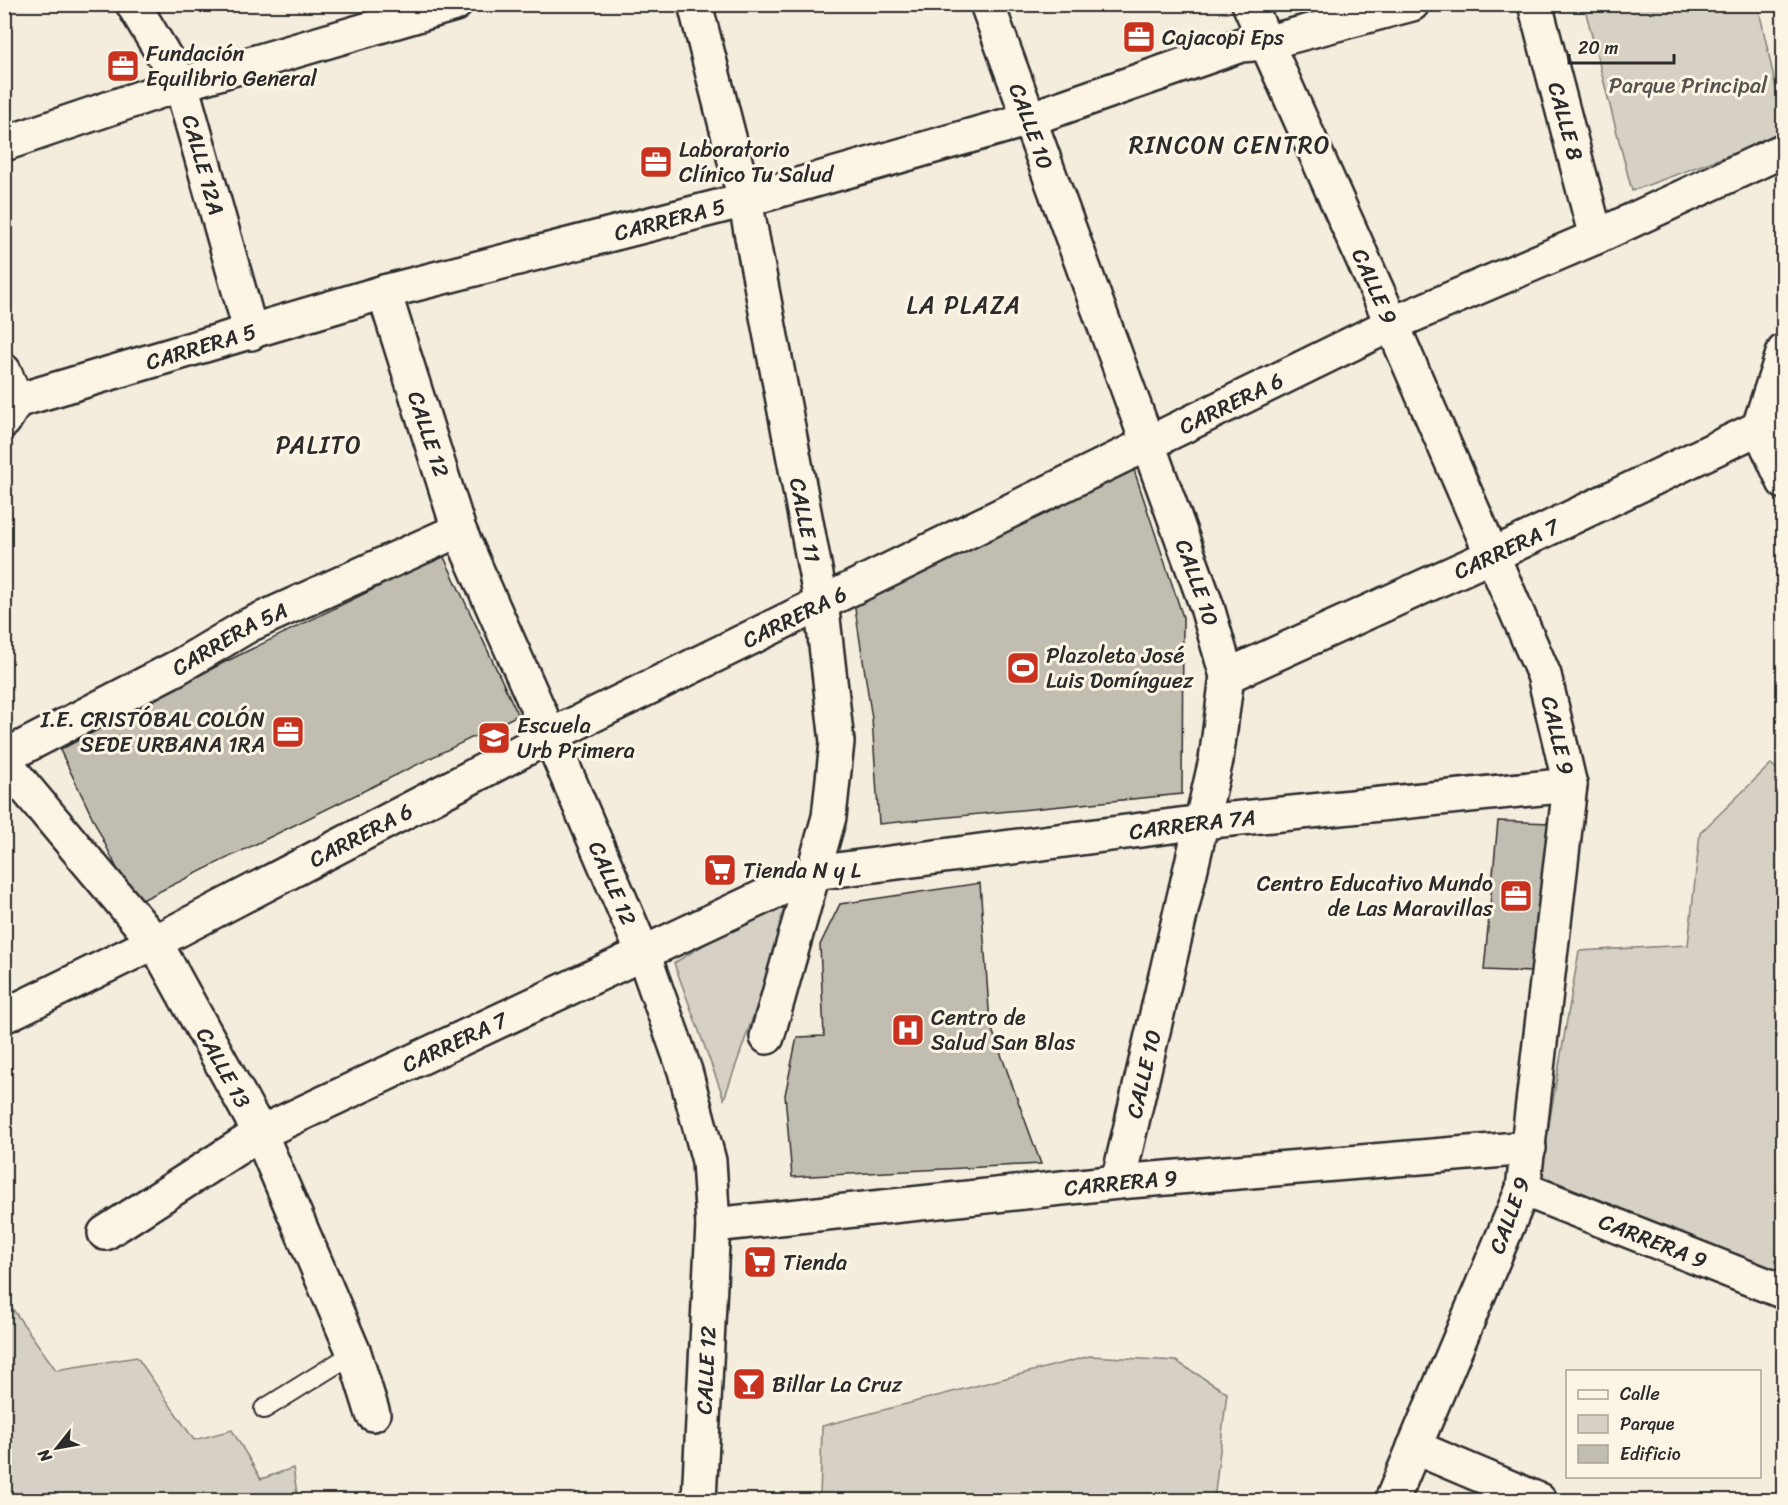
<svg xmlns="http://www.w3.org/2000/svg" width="1788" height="1505" font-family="Sriracha,sans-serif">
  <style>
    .green { fill: #d6d1c4; stroke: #807e78; stroke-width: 1.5 }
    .building { fill: #c2bdb1; stroke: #2b2b2b; stroke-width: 1.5 }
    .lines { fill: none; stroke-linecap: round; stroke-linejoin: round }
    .lane-casing { stroke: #2b2b2b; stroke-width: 22 }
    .street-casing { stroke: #2b2b2b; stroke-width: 38 }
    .secondary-casing { stroke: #2b2b2b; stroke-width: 38 }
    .lane { stroke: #fcf5e5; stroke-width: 18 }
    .street { stroke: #fcf5e5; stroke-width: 33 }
    .secondary { stroke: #fcf5e5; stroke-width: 33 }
    .labels { text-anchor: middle; stroke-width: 6; stroke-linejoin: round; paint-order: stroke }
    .poi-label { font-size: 22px; fill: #2b2b2b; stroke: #fcf5e5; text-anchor: start }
    .park-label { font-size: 22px; fill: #565451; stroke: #fcf5e5 }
    .street-label { font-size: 22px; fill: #2b2b2b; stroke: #fcf5e5 }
    .neighbourhood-label { font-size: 24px; letter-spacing: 1.5px; fill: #2b2b2b; stroke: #fcf5e5 }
  </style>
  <rect width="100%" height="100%" fill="#f4edde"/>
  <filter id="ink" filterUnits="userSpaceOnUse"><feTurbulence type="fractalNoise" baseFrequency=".0167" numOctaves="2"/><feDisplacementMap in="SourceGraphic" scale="12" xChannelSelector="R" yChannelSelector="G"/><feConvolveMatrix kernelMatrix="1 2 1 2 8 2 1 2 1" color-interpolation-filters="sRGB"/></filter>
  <g filter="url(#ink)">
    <!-- green -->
    <path class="green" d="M1584 5H1758L1783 120V135L1632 191Z
      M1771 764 1784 775 1783 1275 1540 1175 1579 951 1688 945 1700 833Z
      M787 894 792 906 724 1099 674 963Z
      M4 1297 56 1370 137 1357 194 1440 232 1430 261 1479 293 1468 298 1500H5Z
      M1090 1356 1176 1361 1227 1393 1214 1500H820L822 1426Z"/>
    <!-- building -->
    <path class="building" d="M1131 461 1183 617 1182 794 879 824 872 719 854 602Z
      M443 555 518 715 134 904 60 750 219 665Z
      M1498 821 1550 823 1532 972 1484 970Z
      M980 883 990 1024 1041 1164 792 1177 785 1095 797 1037 824 1036 820 945 840 904Z"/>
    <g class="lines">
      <!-- lane casing -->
      <g class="lane-casing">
        <path id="lane" d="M264 1409 354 1353"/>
      </g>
      <!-- street casing -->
      <g class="street-casing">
        <g id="street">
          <path id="s1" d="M133 4 181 84 251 333"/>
          <path id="s2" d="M695 4 745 200 821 601 837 742 829 817 767 1037"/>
          <path id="s3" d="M987 4 1148 444"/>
          <path id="s4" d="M1249 4 1392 324 1544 675 1570 785 1523 1189 1392 1500"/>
          <path d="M4 144 181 84 455 4"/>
          <path d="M1596 237 1784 150"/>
          <path d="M1784 351 1759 427 1784 482"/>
          <path d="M4 371 16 401"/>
          <path id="s5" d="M4 421 16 401 384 292 745 200 1029 119 1241 45 1265 43 1412 4"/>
          <path id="s6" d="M4 757 178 667 249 625 459 530"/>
          <path id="s7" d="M4 762 155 942 260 1133 354 1353 373 1414"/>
          <path id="s8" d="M4 1016 155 942 550 736 459 530 384 292"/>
          <path id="s9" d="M1118 1182 1216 760 1227 676"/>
          <path id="s10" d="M1523 1189 1784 1292"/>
          <path id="s11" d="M713 1225 1118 1182 1529 1148"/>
          <path id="s12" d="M105 1233 260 1133 814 873 1202 822 1570 785"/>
          <path d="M1414 1447 1539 1500"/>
        </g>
      </g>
      <!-- secondary casing -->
      <g class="secondary-casing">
        <g id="secondary">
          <path id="s13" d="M1148 444 1207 607 1227 676 1493 555 1784 416"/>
          <path id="s14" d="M699 1500 713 1225 709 1161 685 1071 643 953 550 736 1392 324 1596 237 1535 4"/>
        </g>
      </g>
      <!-- lane -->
      <use href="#lane" class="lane"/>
      <!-- street -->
      <use href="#street" class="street"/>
      <!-- secondary -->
      <use href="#secondary" class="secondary"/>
    </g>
  </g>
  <!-- icons -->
  <defs>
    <g id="office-square" transform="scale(1.725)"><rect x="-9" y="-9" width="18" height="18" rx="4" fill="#c8321e" stroke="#fcf5e5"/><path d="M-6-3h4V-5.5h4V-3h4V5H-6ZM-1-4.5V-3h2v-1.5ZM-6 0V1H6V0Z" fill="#fff"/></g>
    <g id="stadium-square" transform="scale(1.725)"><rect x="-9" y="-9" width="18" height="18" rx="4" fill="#c8321e" stroke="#fcf5e5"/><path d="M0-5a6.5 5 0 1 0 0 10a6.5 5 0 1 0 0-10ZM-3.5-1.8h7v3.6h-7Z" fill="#fff"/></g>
    <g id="school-square" transform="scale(1.725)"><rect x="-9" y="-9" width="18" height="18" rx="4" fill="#c8321e" stroke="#fcf5e5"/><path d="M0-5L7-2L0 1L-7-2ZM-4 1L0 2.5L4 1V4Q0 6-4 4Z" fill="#fff"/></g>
    <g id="supermarket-square" transform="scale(1.725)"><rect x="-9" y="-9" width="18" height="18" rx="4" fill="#c8321e" stroke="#fcf5e5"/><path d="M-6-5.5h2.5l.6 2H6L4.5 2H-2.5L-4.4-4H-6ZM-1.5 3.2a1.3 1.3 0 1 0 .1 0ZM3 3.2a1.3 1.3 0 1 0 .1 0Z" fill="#fff"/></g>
    <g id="hospital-square" transform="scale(1.725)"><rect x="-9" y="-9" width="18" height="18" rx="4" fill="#c8321e" stroke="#fcf5e5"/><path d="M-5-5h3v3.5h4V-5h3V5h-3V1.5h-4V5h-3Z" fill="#fff"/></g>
    <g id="bar-square" transform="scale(1.725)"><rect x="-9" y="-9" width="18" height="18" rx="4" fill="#c8321e" stroke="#fcf5e5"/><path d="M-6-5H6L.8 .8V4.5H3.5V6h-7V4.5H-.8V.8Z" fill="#fff"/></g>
  </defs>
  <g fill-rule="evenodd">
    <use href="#office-square" x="1139" y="37"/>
    <use href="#office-square" x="123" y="66"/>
    <use href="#office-square" x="656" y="162"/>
    <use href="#stadium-square" x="1023" y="668"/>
    <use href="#office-square" x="288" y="732"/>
    <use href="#school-square" x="494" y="738"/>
    <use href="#supermarket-square" x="720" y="870"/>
    <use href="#office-square" x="1516" y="896"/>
    <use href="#hospital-square" x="908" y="1030"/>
    <use href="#supermarket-square" x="760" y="1262"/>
    <use href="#bar-square" x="749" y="1384"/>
  </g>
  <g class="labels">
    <!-- poi labels -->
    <g class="poi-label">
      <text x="1162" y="45">Cajacopi Eps</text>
      <text x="146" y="61">Fundación<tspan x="146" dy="25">Equilibrio General</tspan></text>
      <text x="679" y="157">Laboratorio<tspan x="679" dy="25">Clínico Tu Salud</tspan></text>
      <text x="1046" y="663">Plazoleta José<tspan x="1046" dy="25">Luis Domínguez</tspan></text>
      <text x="265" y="727" text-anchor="end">I.E. CRISTÓBAL COLÓN<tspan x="265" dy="25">SEDE URBANA 1RA</tspan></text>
      <text x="517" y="733">Escuela<tspan x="517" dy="25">Urb Primera</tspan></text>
      <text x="743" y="878">Tienda N y L</text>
      <text x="1493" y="891" text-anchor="end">Centro Educativo Mundo<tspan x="1493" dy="25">de Las Maravillas</tspan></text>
      <text x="931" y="1025">Centro de<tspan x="931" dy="25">Salud San Blas</tspan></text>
      <text x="783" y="1270">Tienda</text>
      <text x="772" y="1392">Billar La Cruz</text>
    </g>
    <!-- park labels -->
    <g class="park-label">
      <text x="1688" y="93">Parque Principal</text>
    </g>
    <!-- street labels -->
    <g class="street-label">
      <text transform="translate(1566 121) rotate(75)" y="8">CALLE 8</text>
      <text dy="8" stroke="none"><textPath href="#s3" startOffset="130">CALLE 10</textPath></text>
      <text dy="8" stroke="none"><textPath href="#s1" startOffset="177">CALLE 12A</textPath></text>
      <text dy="8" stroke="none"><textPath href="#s5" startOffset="702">CARRERA 5</textPath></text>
      <text dy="8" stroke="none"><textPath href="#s4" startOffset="309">CALLE 9</textPath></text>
      <text dy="8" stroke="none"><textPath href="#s5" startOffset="216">CARRERA 5</textPath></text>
      <text dy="8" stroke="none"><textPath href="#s14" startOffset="1552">CARRERA 6</textPath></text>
      <text transform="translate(429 434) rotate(72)" y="8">CALLE 12</text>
      <text dy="8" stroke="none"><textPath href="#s2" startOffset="528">CALLE 11</textPath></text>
      <text dy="8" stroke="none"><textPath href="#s13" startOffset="552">CARRERA 7</textPath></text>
      <text dy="8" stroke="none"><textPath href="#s13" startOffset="147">CALLE 10</textPath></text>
      <text dy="8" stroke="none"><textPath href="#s14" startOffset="1066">CARRERA 6</textPath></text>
      <text dy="8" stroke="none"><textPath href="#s6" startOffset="255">CARRERA 5A</textPath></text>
      <text dy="8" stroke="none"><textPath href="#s4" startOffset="795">CALLE 9</textPath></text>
      <text dy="8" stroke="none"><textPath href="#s12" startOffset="1178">CARRERA 7A</textPath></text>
      <text dy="8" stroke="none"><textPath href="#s8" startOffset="400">CARRERA 6</textPath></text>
      <text transform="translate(613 883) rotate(67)" y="8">CALLE 12</text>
      <text dy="8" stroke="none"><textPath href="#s12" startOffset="399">CARRERA 7</textPath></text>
      <text dy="8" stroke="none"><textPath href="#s7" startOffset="378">CALLE 13</textPath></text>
      <text dy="8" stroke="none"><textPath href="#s9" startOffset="111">CALLE 10</textPath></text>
      <text dy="8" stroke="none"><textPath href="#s11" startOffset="410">CARRERA 9</textPath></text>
      <text transform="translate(1509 1215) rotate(-70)" y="8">CALLE 9</text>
      <text dy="8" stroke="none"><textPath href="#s10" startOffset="140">CARRERA 9</textPath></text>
      <text dy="8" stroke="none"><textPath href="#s14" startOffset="130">CALLE 12</textPath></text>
    </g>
    <!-- neighbourhood labels -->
    <g class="neighbourhood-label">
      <text x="1230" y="153">RINCON CENTRO</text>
      <text x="964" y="313">LA PLAZA</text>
      <text x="319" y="453">PALITO</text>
    </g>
  </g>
  <!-- margin -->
  <rect width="1788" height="1505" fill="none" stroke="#fcf5e5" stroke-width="24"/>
  <rect x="12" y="12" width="1764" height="1481" fill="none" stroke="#2b2b2b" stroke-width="2" filter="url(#ink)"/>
  <!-- legend -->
  <rect x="1566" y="1370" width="195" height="108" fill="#fcf5e5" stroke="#a8a49b" stroke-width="1.5"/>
  <rect x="1578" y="1390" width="30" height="9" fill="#fcf5e5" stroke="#a8a49b" stroke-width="1.5"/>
  <text x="1620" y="1400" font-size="18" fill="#2b2b2b">Calle</text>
  <rect x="1578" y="1415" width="30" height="18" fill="#d6d1c4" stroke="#a8a49b" stroke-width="1.5"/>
  <text x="1620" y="1430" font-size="18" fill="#2b2b2b">Parque</text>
  <rect x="1578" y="1445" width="30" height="18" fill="#c2bdb1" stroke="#a8a49b" stroke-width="1.5"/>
  <text x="1620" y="1460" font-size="18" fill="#2b2b2b">Edificio</text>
  <!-- north arrow -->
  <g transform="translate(57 1448) rotate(239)" stroke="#fcf5e5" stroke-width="4.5" paint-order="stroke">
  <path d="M0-4.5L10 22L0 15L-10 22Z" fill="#2b2b2b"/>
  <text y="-9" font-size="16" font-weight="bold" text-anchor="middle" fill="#2b2b2b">N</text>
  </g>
  <!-- scale -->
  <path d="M1569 54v9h105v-9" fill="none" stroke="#2b2b2b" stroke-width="3"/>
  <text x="1578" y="54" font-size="18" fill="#2b2b2b" stroke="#fcf5e5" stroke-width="4.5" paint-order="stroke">20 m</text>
</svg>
